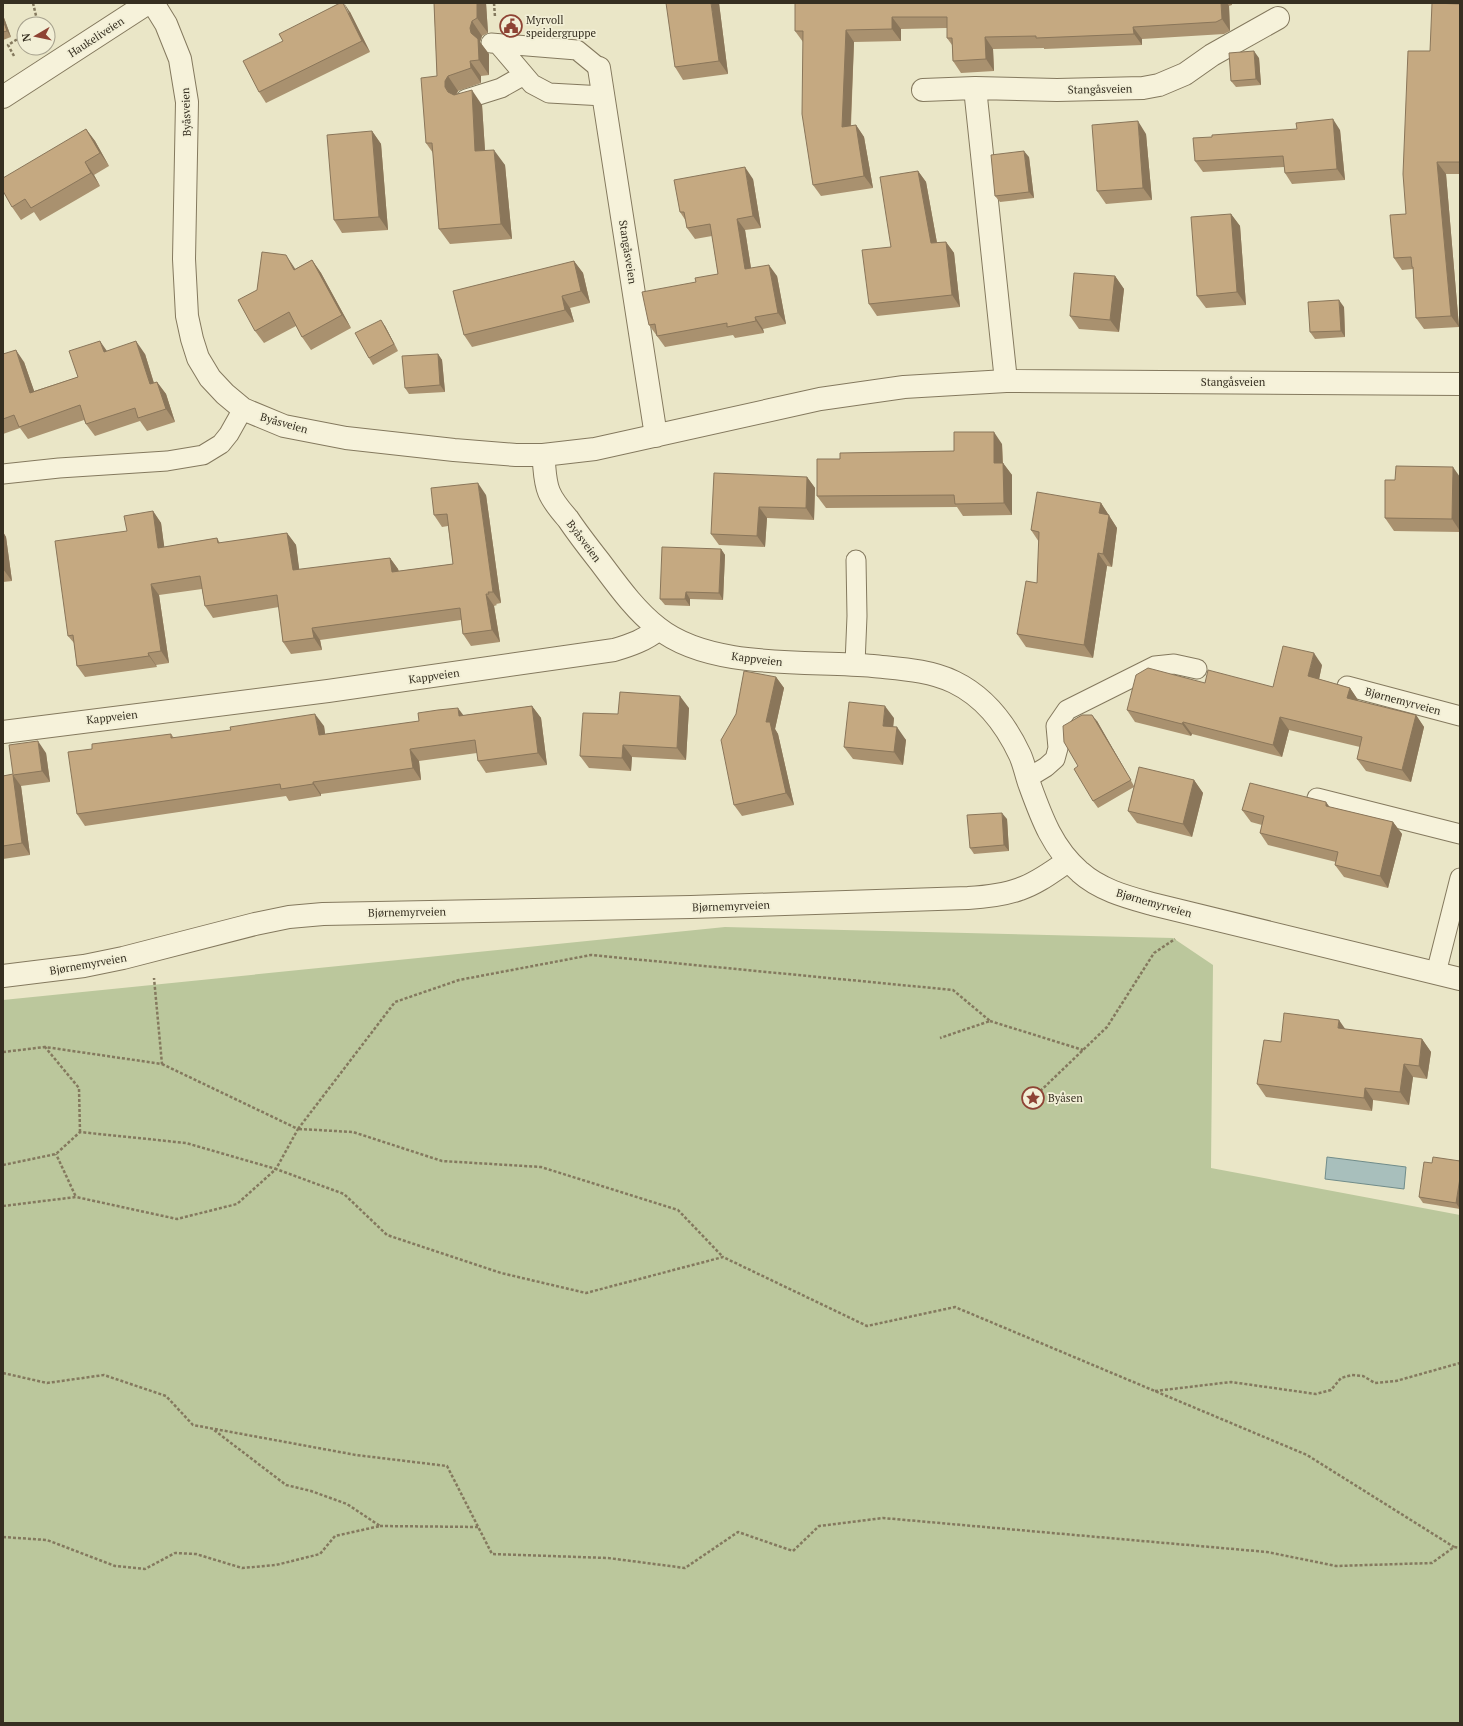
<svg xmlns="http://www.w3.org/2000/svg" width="1463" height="1726" font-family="'PT Serif',serif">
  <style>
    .green { fill: #bbc79c }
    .water { fill: #a8bfbc; stroke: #708c8a }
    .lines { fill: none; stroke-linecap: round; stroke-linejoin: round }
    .service-casing { stroke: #84795e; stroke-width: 21 }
    .minor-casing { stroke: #84795e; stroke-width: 24 }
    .path { stroke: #84795e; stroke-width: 2.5; stroke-dasharray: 3 2; stroke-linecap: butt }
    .service { stroke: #f6f2da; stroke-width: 19 }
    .minor { stroke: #f6f2da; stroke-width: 22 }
    .wall { fill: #a9916f }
    .shaded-wall { fill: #8a765a }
    .building { fill: #c5a981; stroke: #8a765a }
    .labels { text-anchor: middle; stroke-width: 3.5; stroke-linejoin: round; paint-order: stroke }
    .poi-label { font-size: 11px; fill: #362f21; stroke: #f2efd6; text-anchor: start }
    .street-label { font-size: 11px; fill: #362f21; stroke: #f2efd6 }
  </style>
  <rect width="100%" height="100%" fill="#eae6c7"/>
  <!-- green -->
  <path class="green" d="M725 927 1173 938 1213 965 1211 1168 1460 1215V1723H3V1000Z"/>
  <!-- water -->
  <path class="water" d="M1327 1157 1406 1167 1404 1189 1325 1179Z"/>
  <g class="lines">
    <!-- service casing -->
    <g class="service-casing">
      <path id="service" d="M491 43 577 50 599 68
        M498 44 532 84 549 93 604 96
        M466 99 501 88 524 75
        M3 474 59 468 167 461 203 455 221 444 229 434 243 409
        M855 664 857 616 856 560
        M1347 686 1460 716
        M1028 778 1046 767 1055 759 1058 748 1056 726 1067 710 1155 666 1174 664 1197 669
        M1317 798 1460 834
        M1436 973 1460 878"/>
    </g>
    <!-- minor casing -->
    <g class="minor-casing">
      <path id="minor" d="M153 3 166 24 180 59 187 102 184 259 187 316 192 339 198 358 210 378 225 394 243 409 284 426 346 438 454 450 516 455H543L595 449 820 399 904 387 1006 381 1460 384
        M599 68 656 436
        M975 88 1057 90 1143 88 1159 85 1185 74 1212 55 1278 18
        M923 90 975 88 1006 381
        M3 97 148 3
        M543 455C545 467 544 480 549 492 553 502 561 511 568 519 578 534 589 548 600 562 618 586 635 610 658 628 711 670 808 660 873 666 901 669 929 670 954 682 985 697 1006 725 1020 755 1024 764 1026 774 1029 783 1041 816 1052 848 1080 872 1100 890 1127 897 1152 904L1460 979
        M3 732 328 691 614 650C631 645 645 640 659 629
        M3 976 84 966 123 958 255 924 289 917 323 914 691 907 968 898C986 897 1004 895 1020 889 1038 883 1053 871 1068 861"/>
    </g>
    <!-- path -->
    <path class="path" d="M33 3 38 24
      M494 3 495 17
      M14 56 8 45 24 35
      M990 1021 1083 1050
      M3 1052 45 1047
      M162 1064 298 1129 276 1169 344 1194 387 1235 501 1273 586 1293 723 1257 867 1326 955 1307 1307 1455 1454 1547
      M1033 1098 1107 1027 1154 953 1175 939
      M298 1129 395 1002 459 980 591 955 953 990 990 1021 940 1038
      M299 1129 353 1132 442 1161 541 1167 678 1210 723 1257
      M80 1132 79 1088 45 1047 162 1064 154 978
      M3 1165 56 1154 80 1132 186 1143 276 1169 237 1204 177 1219 76 1197
      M3 1206 76 1197 56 1154
      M3 1373 47 1383 104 1375 166 1396 193 1425 356 1455 447 1466 492 1554 608 1558 685 1568 738 1532 793 1551 819 1526 883 1518 1267 1552 1336 1566 1432 1563 1454 1547 1460 1548
      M1155 1391 1231 1382 1316 1394 1331 1390 1341 1378 1352 1375 1363 1376 1375 1383 1396 1381 1460 1363
      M380 1526 478 1527
      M3 1537 47 1540 115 1566 145 1569 175 1553 196 1554 242 1568 276 1565 320 1554 335 1536 380 1526 347 1504 311 1491 286 1485 214 1430"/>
    <!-- service -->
    <use href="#service" class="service"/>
    <!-- minor -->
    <use href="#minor" class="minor"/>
  </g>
  <!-- wall -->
  <path class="wall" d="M434 3H486L488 33 482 36 480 42 489 54V75L481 76V83L458 91 457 94 482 105 485 151 505 165 512 239 450 244 439 229 433 153 426 143 437 76Z
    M719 3 728 74 683 80 675 67Z
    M795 3H1244L1232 4V5L1229 6 1230 31 1224 34 1142 39V45L1044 49V48L993 49 994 71 961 73 953 61 952 45 947 38V28L901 29V41L854 42 851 126 856 125 864 137 873 188 821 196 813 185 803 42 795 31Z
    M1460 4V174H1446L1459 327 1424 329 1416 318 1413 269 1402 270 1394 258 1406 214 1430 51Z
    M350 12 370 52 266 103 259 92 283 41Z
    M3 15 11 37 3 40Z
    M1259 58 1261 85 1236 87 1231 81Z
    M86 129 95 141 109 166 94 175 100 186 40 221 34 212 21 220 12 207Z
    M1340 130 1345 180 1292 184 1285 173 1284 167 1203 172 1195 161Z
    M372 131 381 144 388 230 342 233 334 220Z
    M1146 134 1152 200 1106 204 1097 191Z
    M1029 157 1034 198 1000 202 995 196Z
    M918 171 926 182 937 243 946 242 954 253 960 307 877 316 869 304 891 247Z
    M753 179 761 228 745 230 751 268 777 276 786 324 763 329 764 333 735 338 733 335 665 347 649 325 696 282 718 274 712 236 695 239 687 228 686 221 680 212Z
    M1231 214 1240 226 1246 305 1206 308 1197 296Z
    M312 260 321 273 351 328 311 350 302 337 296 326 264 343 255 331 295 269Z
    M574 261 583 273 590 303 570 308 574 322 472 347 464 335Z
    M1115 276 1124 289 1119 332 1079 329 1070 316Z
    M1344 307 1345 337 1315 339 1310 332Z
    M385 326 398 351 373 365 369 358Z
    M108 351 145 354 154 383 157 382 166 394 175 422 147 431 140 421 95 436 86 424 84 420 28 439 20 428 3 434V354L24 362 34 391 78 377Z
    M438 354 442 360 445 392 409 394 405 388Z
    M1002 444 1003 463 1012 475V515L963 516 957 507 826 508 817 496 840 459 954 451Z
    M807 477 815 488 814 520 767 518 765 547 719 545 711 534Z
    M1460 477V532L1394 531 1385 518 1395 480Z
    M486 495 501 603 496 604 497 605 494 606 500 642 471 646 463 634 461 620 320 640 322 650 291 654 283 642 279 607 213 618 205 606 202 589 159 595 169 663 156 665 157 667 85 677 77 666 74 643 68 636 127 531 153 511 161 523 164 547 217 538 220 543 287 533 296 545 299 570 390 558 398 569 399 571 453 564 448 526 442 527 434 515Z
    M1101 503 1117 528 1112 567 1107 566 1093 658 1026 647 1017 634 1037 583 1039 542 1031 530Z
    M3 532 6 537 12 581 3 582Z
    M721 549 725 555 723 600 690 599V606L665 605 660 599Z
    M1322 665 1319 679 1350 688 1358 700V701L1416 715 1424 727 1411 782 1366 771 1357 759 1360 747 1289 730 1282 757 1192 734 1191 736 1135 722 1127 710 1205 683 1273 687Z
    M776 677 784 688 775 729 778 734 794 805 742 816 734 805Z
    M532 706 541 718 547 765 486 773 478 761 477 753 419 761 421 780 321 794V796L289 801 286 796 85 826 77 814 92 749 171 734 174 738 324 726 325 734Z
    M689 708 686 760 632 757 631 771 589 768 580 756 618 714Z
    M894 718 893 727 906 740 903 765 853 759 844 747Z
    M1097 721 1134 786 1194 780 1203 793 1192 837 1137 823 1128 811 1134 787 1098 808 1093 801 1078 766Z
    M46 753 50 782 21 786 30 855 3 859V776L13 774Z
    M1330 807 1393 822 1402 834 1388 888 1344 877 1335 865 1336 862 1268 845 1260 833 1262 825 1251 822 1242 810Z
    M1007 819 1009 851 974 854 970 848Z
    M1345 1029 1422 1039 1431 1052 1427 1079 1413 1077 1409 1105 1373 1100 1372 1111 1266 1097 1257 1084 1281 1042Z
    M1460 1161V1209L1423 1203 1419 1197 1432 1163Z"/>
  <!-- shaded-wall -->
  <path class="shaded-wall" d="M344 3 350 12 370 52 362 41Z
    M477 3H486L488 33 477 18Z
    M711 3H719L728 74 719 61Z
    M1221 3H1227L1229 6 1230 31 1222 19Z
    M3 15 11 37 7 31 3 20Z
    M892 17 901 29V41L892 29Z
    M472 21 482 36 480 42 489 54V75L479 60 470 28Z
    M1133 27 1142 39V45L1134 34Z
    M846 30 854 42 850 139 842 127Z
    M985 37 993 49 994 71 986 59Z
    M1254 51 1259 58 1261 85 1256 79Z
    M470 61 481 76V83L471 68Z
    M448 76 458 91 455 96 459 107 445 87V81Z
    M472 90 482 105 486 166 475 151Z
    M1333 119 1340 130 1345 180 1337 169Z
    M1138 121 1146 134 1152 200 1143 188Z
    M856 125 864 137 873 188 864 176Z
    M86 129 95 141 109 166 100 153Z
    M372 131 381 144 388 230 379 217Z
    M494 150 505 165 512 239 501 224Z
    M1024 151 1029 157 1034 198 1029 192Z
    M85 162 94 175 100 186 91 173Z
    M1437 162 1446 174 1459 327 1451 316Z
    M745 167 753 179 761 228 753 216Z
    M918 171 926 182 939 254 931 243Z
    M1231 214 1240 226 1246 305 1237 292Z
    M737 219 745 230 753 281 745 269Z
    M946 242 954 253 960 307 952 295Z
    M286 255 294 267 303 282 294 270Z
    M312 260 321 273 351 328 342 315Z
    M574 261 583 273 590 303 581 291Z
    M769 265 777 276 786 324 778 313Z
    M1115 276 1124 289 1119 332 1110 320Z
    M562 296 570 308 574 322 565 310Z
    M1339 300 1344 307 1345 337 1341 331Z
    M755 317 763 329 764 333 756 321Z
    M381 320 385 326 398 351 394 344Z
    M100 341 109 354 104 352Z
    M136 341 145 354 158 397 150 384Z
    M16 350 24 362 39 405 30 393Z
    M438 354 442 360 445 392 440 385Z
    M157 382 166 394 175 422 166 409Z
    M994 432 1002 444 1003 475 994 463Z
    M1003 463 1012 475V515L1004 503Z
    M1453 467 1460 477V531L1452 519Z
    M807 477 815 488 814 520 806 508Z
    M478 483 486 495 501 603 493 592Z
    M1101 503 1117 528 1112 567 1103 554 1099 513Z
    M759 507 767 518 765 547 757 536Z
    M153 511 161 523 166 559 158 548Z
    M3 532 6 537 12 581 3 569Z
    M287 533 296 545 301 582 293 570Z
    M721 549 725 555 723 600 719 593Z
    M1098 553 1107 566 1093 658 1084 645Z
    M390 558 398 569 400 583 392 572Z
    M151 584 159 595 169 663 161 651Z
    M686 592 690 599V606L685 599Z
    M486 594 494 606 500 642 492 630Z
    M312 628 320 640 322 650 314 638Z
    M148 653 156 665 157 667 149 656Z
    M1314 653 1322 665 1317 689 1308 676Z
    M776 677 784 688 775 729 778 734 794 805 786 793 766 722Z
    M1350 688 1358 700 1356 711 1347 698Z
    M680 696 689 708 686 760 677 748Z
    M532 706 541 718 547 765 538 753Z
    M885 706 894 718 892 739 883 726Z
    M458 708 467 720 459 716Z
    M315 714 324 726 327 747 319 735Z
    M1092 715 1097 721 1135 787 1131 780Z
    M1416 715 1424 727 1411 782 1402 770Z
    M1280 717 1289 730 1282 757 1273 745Z
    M1183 722 1192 734 1191 736 1182 724Z
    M897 727 906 740 903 765 894 752Z
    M38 741 46 753 50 782 42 771Z
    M623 745 632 757 631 771 622 758Z
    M410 749 419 761 421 780 413 768Z
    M13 775 21 786 30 855 22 843Z
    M1194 780 1203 793 1192 837 1183 824Z
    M313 782 321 794V796L313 784Z
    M1326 802 1335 814 1326 806Z
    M1002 813 1007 819 1009 851 1004 845Z
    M1393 822 1402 834 1388 888 1380 876Z
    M1339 1020 1348 1033 1338 1028Z
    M1422 1039 1431 1052 1427 1079 1419 1066Z
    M1404 1064 1413 1077 1409 1105 1400 1092Z
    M1365 1088 1373 1100 1372 1111 1364 1098Z
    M1460 1178V1209L1456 1203Z"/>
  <!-- building -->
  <path class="building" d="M340 3H343L362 41 259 92 243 61 283 41 279 34Z
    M434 3H477V18L472 21 470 28 471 33 478 39 479 60 470 61 471 68 448 76 445 81V87L448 92 454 95 472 90 475 151 494 150 501 224 439 229 432 143H426L421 78 437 76Z
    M666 3H711L719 61 675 67Z
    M795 3H1221L1222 19 1216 22 1133 27 1134 34 1036 38V36L985 37 986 59 953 61 952 38H947V17H892V29L846 30 842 127 856 125 864 176 813 185 802 114 803 31H795Z
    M1432 3 1460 4V162H1437L1451 316 1416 318 1413 267H1412L1411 257 1394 258 1390 215 1406 214 1403 174 1408 51H1430Z
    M3 20 7 31 3 32Z
    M1254 51 1256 79 1231 81 1229 53Z
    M1333 119 1337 169 1285 173 1283 156 1195 161 1193 138 1212 137V135L1297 129 1296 123Z
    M1138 121 1143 188 1097 191 1092 125Z
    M86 129 100 153 85 162 91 173 31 208 25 199 12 207 3 191V178Z
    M372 131 379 217 334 220 327 135Z
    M1024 151 1029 192 995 196 991 155Z
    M745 167 753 216 737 219 745 269 769 265 778 313 755 317 756 321 727 327V323L657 336 655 324 649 325 642 292 696 282 695 278 718 274 710 224 687 228 684 212H680L674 180Z
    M918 171 931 243 946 242 952 295 869 304 862 250 891 247 880 177Z
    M1231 214 1237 292 1197 296 1191 217Z
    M262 252 286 255 294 270 312 260 342 315 302 337 289 312 255 331 238 300 257 290Z
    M574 261 581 291 562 296 565 310 464 335 453 291Z
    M1074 273 1115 276 1110 320 1070 316Z
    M1339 300 1341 331 1310 332 1308 302Z
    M381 320 394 344 369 358 355 333Z
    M100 341 104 352 136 341 150 384 157 382 166 409 138 418 135 408 86 424 80 405 19 427 14 415 3 419V354L16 350 30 393 78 377 69 351Z
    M438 354 440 385 405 388 402 356Z
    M954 432H994V463H1003L1004 503 955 504 954 495 817 496V459H840V453L954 451Z
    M1396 466 1453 467 1452 519 1385 518V480H1395Z
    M714 473 807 477 806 508 759 507 757 536 711 534Z
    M478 483 493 592H488L489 594H486L492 630 463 634 460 608 312 628 314 638 283 642 277 595 205 606 200 576 151 584 161 651 148 653 149 656 77 666 73 635 68 636 55 541 127 531 124 516 153 511 158 548 217 538 218 543 287 533 293 570 390 558 392 572 453 564 447 514 434 515 431 488Z
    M1037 492 1101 503 1099 513 1109 515 1103 554 1098 553 1084 645 1017 634 1026 581 1037 583 1039 532 1031 530Z
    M662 547 721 549 719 593 686 592 685 599H660Z
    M1283 646 1314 653 1308 676 1350 688 1347 698 1416 715 1402 770 1357 759 1362 737 1280 717 1273 745 1183 722 1182 724 1127 710 1136 675 1148 668 1205 683 1208 670 1273 687Z
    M744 671 776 677 766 722H770L786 793 734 805 721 740 736 714Z
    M620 692 680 696 677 748 623 745 622 758 580 756 583 713 618 714Z
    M849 702 885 706 883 726 897 727 894 752 844 747Z
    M532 706 538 753 478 761 475 740 410 749 413 768 313 782V784L281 789 280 784 77 814 68 752 92 749V744L171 734V738L231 730 230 727 315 714 319 735 419 721 418 713 438 710 458 708 459 716Z
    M1082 715H1092L1131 780 1093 801 1074 769 1078 766 1064 742 1063 726Z
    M38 741 42 771 13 775 22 843 3 846V776L13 774 9 745Z
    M1139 767 1194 780 1183 824 1128 811Z
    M1250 783 1326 802V806L1393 822 1380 876 1335 865 1338 852 1260 833 1264 816 1242 810Z
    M1002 813 1004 845 970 848 967 815Z
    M1284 1013 1339 1020 1338 1028 1422 1039 1419 1066 1404 1064 1400 1092 1365 1088 1364 1098 1257 1084 1264 1040 1281 1042Z
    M1433 1157 1460 1161V1178L1456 1203 1419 1197 1424 1162 1432 1163Z"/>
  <!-- icons -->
  <defs>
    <g id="civic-ring" transform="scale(1.15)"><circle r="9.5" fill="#f2efd6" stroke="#8e4334" stroke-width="1.5"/><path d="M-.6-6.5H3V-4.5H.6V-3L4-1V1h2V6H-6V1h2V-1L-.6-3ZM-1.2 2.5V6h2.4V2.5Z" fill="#8e4334"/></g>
    <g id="sight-ring" transform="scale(1.15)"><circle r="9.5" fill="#f2efd6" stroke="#8e4334" stroke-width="1.5"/><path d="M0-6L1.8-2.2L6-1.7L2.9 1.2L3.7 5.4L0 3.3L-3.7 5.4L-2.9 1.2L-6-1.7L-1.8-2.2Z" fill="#8e4334"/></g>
  </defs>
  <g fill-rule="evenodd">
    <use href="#civic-ring" x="511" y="26"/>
    <use href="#sight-ring" x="1033" y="1098"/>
  </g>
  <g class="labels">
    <!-- poi labels -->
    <g class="poi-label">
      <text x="526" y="24">Myrvoll<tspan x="526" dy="13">speidergruppe</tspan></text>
      <text x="1048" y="1102">Byåsen</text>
    </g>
    <!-- street labels -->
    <g class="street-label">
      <text transform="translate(96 37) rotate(-33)" y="4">Haukeliveien</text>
      <text transform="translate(1100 89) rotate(-1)" y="4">Stangåsveien</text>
      <text transform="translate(186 112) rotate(-92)" y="4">Byåsveien</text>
      <text transform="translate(628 252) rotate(81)" y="4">Stangåsveien</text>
      <text x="1233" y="386">Stangåsveien</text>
      <text transform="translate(284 423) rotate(16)" y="4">Byåsveien</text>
      <text transform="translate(584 541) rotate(53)" y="4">Byåsveien</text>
      <text transform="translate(757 659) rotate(7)" y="4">Kappveien</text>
      <text transform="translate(434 676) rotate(-8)" y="4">Kappveien</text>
      <text transform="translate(1403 701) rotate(15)" y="4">Bjørnemyrveien</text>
      <text transform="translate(112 717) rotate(-7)" y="4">Kappveien</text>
      <text transform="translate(1154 903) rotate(16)" y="4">Bjørnemyrveien</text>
      <text transform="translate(731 906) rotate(-2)" y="4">Bjørnemyrveien</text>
      <text transform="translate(407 912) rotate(-1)" y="4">Bjørnemyrveien</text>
      <text transform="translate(88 964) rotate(-10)" y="4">Bjørnemyrveien</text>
    </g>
  </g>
  <!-- border -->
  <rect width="1463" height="1726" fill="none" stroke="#362f21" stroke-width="8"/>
  <!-- north arrow -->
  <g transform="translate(36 36) rotate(261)"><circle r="19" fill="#f2efd6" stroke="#a7a28e"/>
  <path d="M0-3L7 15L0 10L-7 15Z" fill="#8e4334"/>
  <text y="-6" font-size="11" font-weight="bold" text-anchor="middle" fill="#362f21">N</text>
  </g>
</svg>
